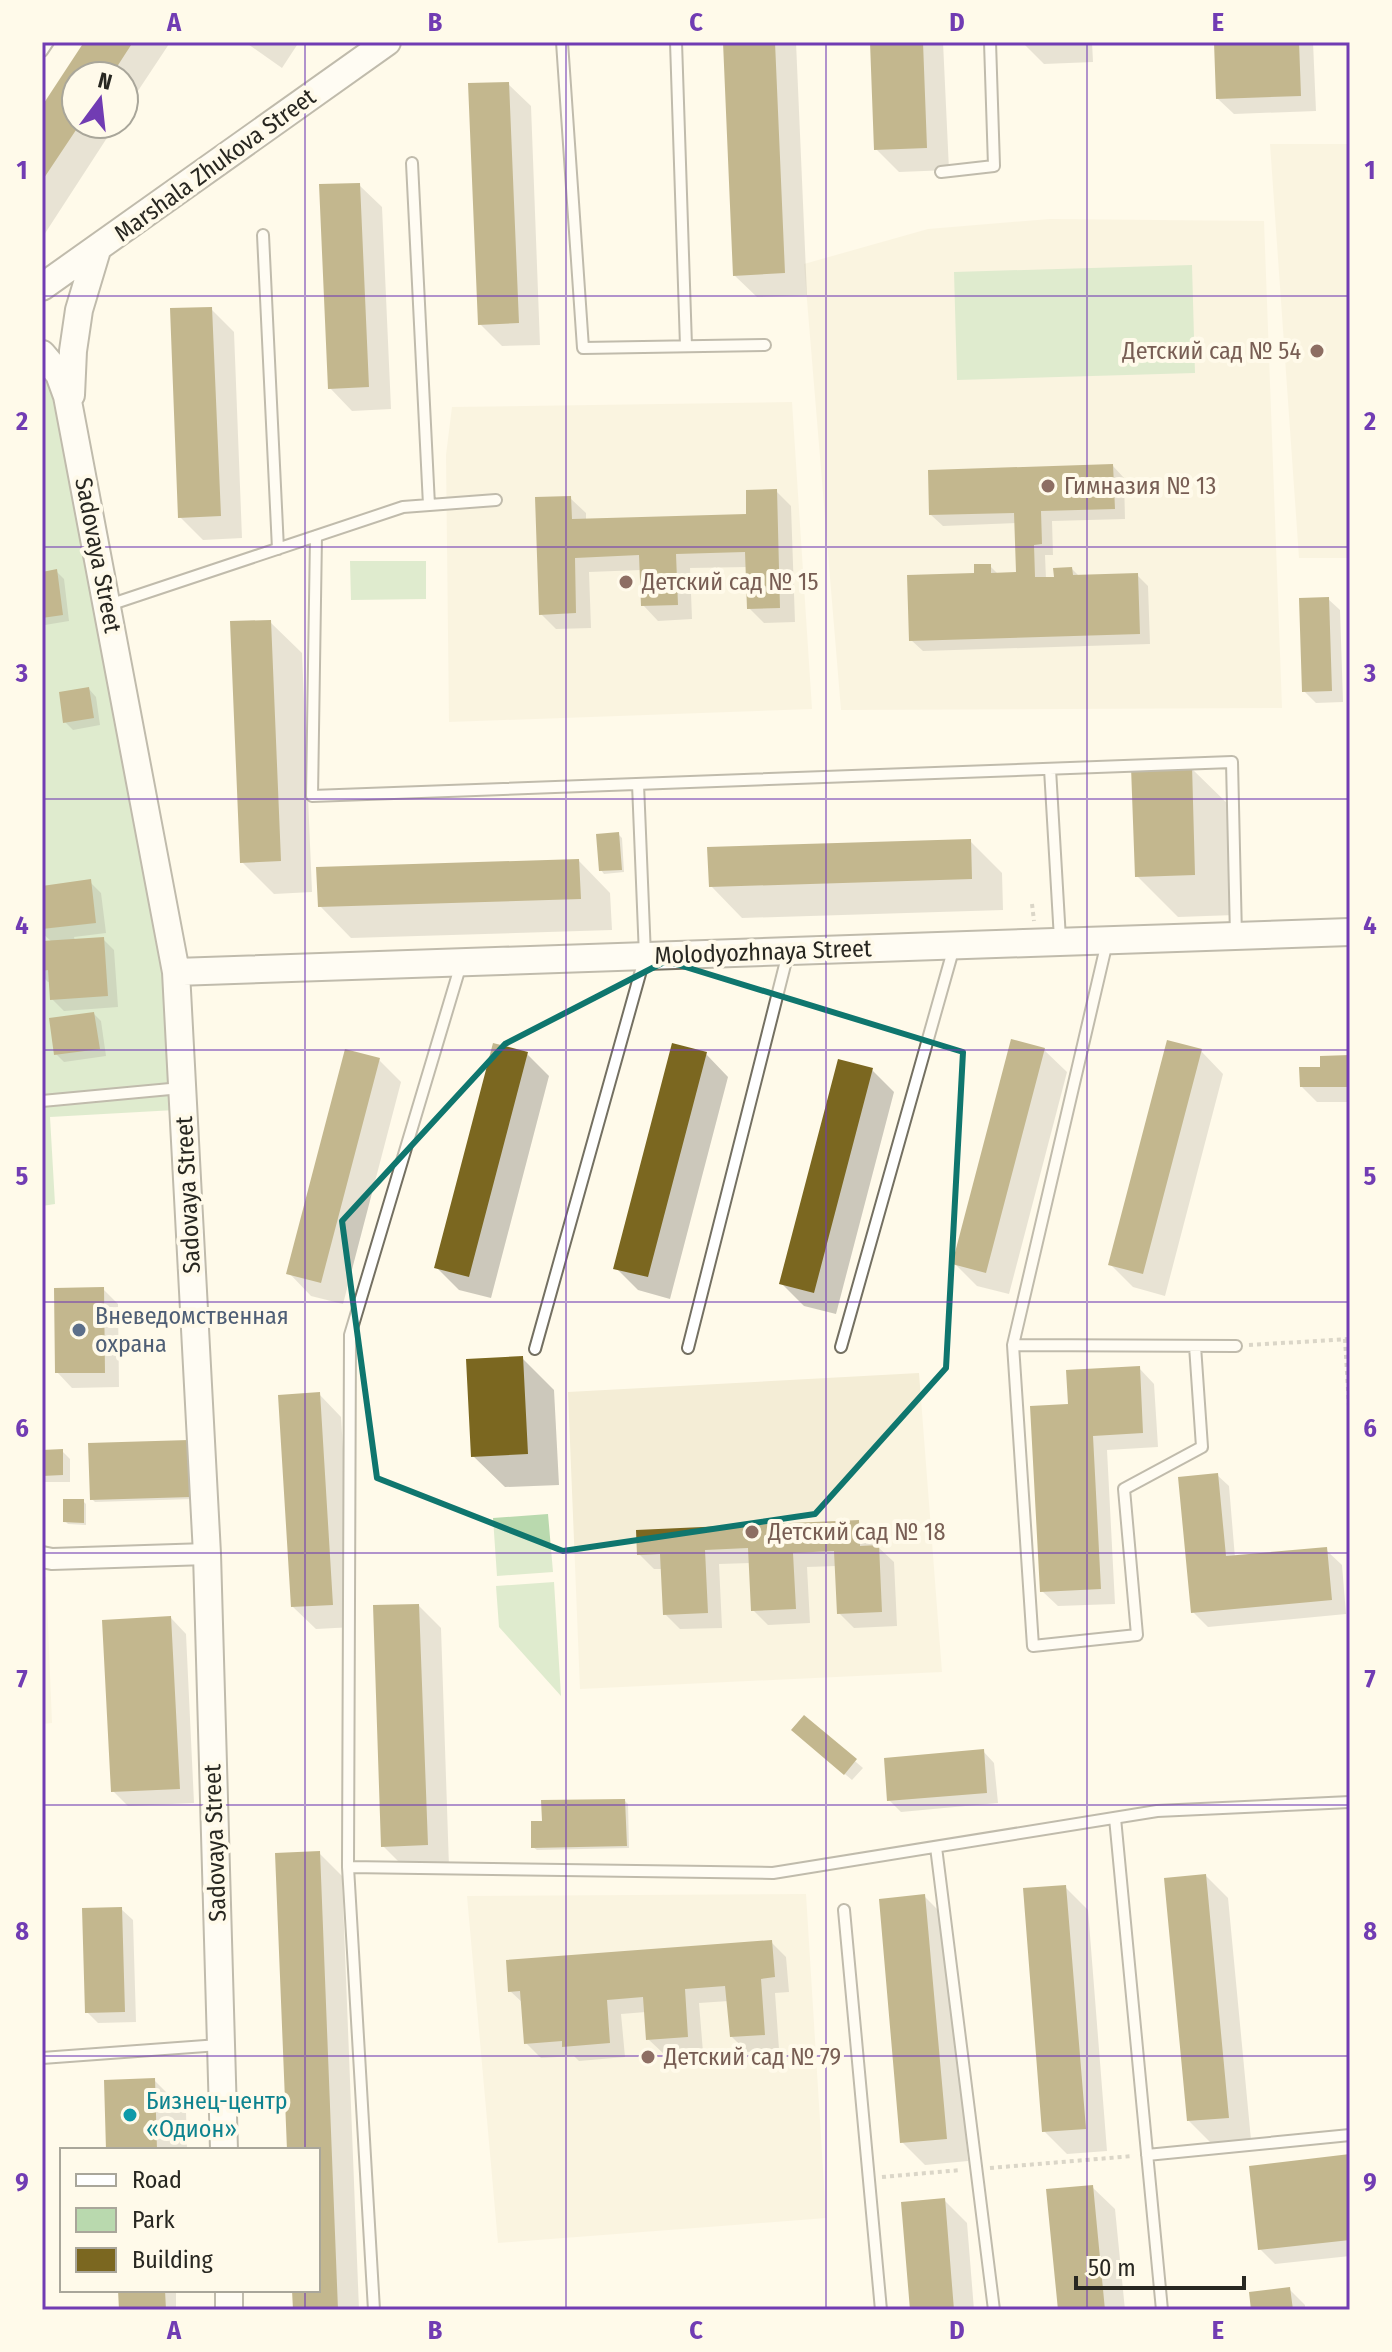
<svg xmlns="http://www.w3.org/2000/svg" width="1392" height="2352" font-family="'Fira Sans Condensed',sans-serif">
  <style>
    .built { fill: #f4edd6 }
    .green { fill: #b9d9ae }
    .shadow { fill: #0003 }
    .building { fill: #7b6720 }
    .lines { fill: none; stroke-linecap: round; stroke-linejoin: round }
    .service-casing { stroke: #747062; stroke-width: 14 }
    .minor-casing { stroke: #747062; stroke-width: 24 }
    .tertiary-casing { stroke: #747062; stroke-width: 30 }
    .path { stroke: #afaca0; stroke-width: 4; stroke-dasharray: 4 4; stroke-linecap: butt }
    .service { stroke: #fff; stroke-width: 10 }
    .minor { stroke: #fff; stroke-width: 20 }
    .tertiary { stroke: #fff; stroke-width: 26 }
    .marked { fill: none; stroke: #0f766e; stroke-width: 6; stroke-linejoin: round }
    .grid { fill: none; stroke: #713cb3; stroke-width: 2; stroke-opacity: 0.55 }
    .education-dot { fill: #8d6e63; stroke: #fffaea; stroke-width: 3 }
    .service-dot { fill: #5c6f8a; stroke: #fffaea; stroke-width: 3 }
    .culture-dot { fill: #0f9aa8; stroke: #fffaea; stroke-width: 3 }
    .labels { text-anchor: middle; stroke-width: 8; stroke-linejoin: round; paint-order: stroke }
    .street-label { font-size: 24px; fill: #282721; stroke: #fffaea }
    .education-label { font-size: 24px; fill: #785e54; stroke: #fffaea; text-anchor: start }
    .service-label { font-size: 24px; fill: #4e5e75; stroke: #fffaea; text-anchor: start }
    .culture-label { font-size: 24px; fill: #0d838f; stroke: #fffaea; text-anchor: start }
    .neatline { fill: none; stroke: #713cb3; stroke-width: 3 }
    .grid-label { font-size: 26px; text-anchor: middle; font-weight: bold; fill: #713cb3 }
  </style>
  <rect width="100%" height="100%" fill="#fffaea"/>
  <!-- built -->
  <path class="built" d="M1270 144H1350V558H1299Z
    M1050 219 1264 221 1282 708 841 710 804 264 928 229Z
    M792 402 812 709 449 722 446 455 452 407Z
    M919 1373 942 1672 580 1689 568 1392Z
    M42 1577H46L52 1723 42 1724Z
    M806 1894 826 2218 498 2243 467 1896Z"/>
  <!-- green -->
  <path class="green" d="M1192 265 1195 373 957 380 954 272Z
    M42 374 50 381 162 975 175 1110 50 1117 55 1204 42 1206Z
    M350 561H426V599L351 600Z
    M548 1514 553 1572 497 1576 493 1518Z
    M554 1582 561 1696 499 1627 496 1586Z"/>
  <!-- shadow -->
  <path class="shadow" d="M87 42H166L169 44 124 112V76H76V124H116L42 238V110Z
    M245 42H299L282 68Z
    M725 42H796L807 295 757 297 734 275Z
    M872 42H943L949 170 899 172 876 149Z
    M1022 42H1092L1093 62 1044 64Z
    M1216 42H1313L1316 111 1234 114 1218 99Z
    M508 84 531 106 540 345 502 346 480 324Z
    M359 185 382 207 391 409 352 411 330 388Z
    M211 309 234 332 242 538 203 540 180 517Z
    M1113 466 1124 478 1125 519 1052 521 1053 555H1045L1046 579H1056L1072 569 1080 577 1137 575 1148 586 1150 644 923 651 911 640 976 575 990 566 999 575 1018 574 1017 523 943 526 931 515Z
    M776 491 791 506 795 622 764 623 749 608 748 567 690 568 692 619 658 621 643 605 641 570 589 572 591 628 556 629 541 614 570 498 586 513V521L748 516Z
    M56 571 64 579 69 621 45 625 42 622V574Z
    M1328 599 1340 610 1343 702 1316 703 1304 691Z
    M270 622 302 653 312 892 274 894 242 862Z
    M89 689 96 697 100 725 73 730 65 722Z
    M1191 768 1232 808 1235 915 1178 917 1137 876Z
    M619 835 622 838 624 872 604 874 601 870Z
    M970 841 1002 873 1003 910 742 918 711 886Z
    M579 861 610 893 612 930 351 938 320 906Z
    M90 882 101 893 106 933 74 937 75 941 103 939 114 950 118 1007 64 1011 52 999 51 982H48L42 976V943L52 942 42 933V888Z
    M94 1014 101 1021 106 1056 64 1062 56 1054Z
    M1044 1050 1067 1072 1009 1294 977 1286 954 1263Z
    M1201 1051 1223 1074 1165 1296 1133 1287 1111 1265Z
    M527 1054 549 1076 491 1298 459 1290 437 1268Z
    M706 1054 728 1077 670 1299 638 1290 616 1268Z
    M1350 1057V1102H1317L1302 1087 1322 1069Z
    M379 1060 401 1082 343 1304 311 1296 289 1273Z
    M872 1070 894 1092 836 1314 804 1306 782 1284Z
    M103 1289 118 1304 119 1387 72 1388 57 1372Z
    M522 1358 554 1390 559 1485 505 1487 473 1456Z
    M1139 1368 1154 1384 1158 1447 1107 1450 1115 1604 1058 1606 1042 1591 1070 1406Z
    M319 1394 341 1417 354 1627 316 1629 293 1607Z
    M189 1442 193 1499 95 1502 92 1499Z
    M62 1451 70 1459V1482H42V1452Z
    M1217 1475 1229 1486 1235 1558 1326 1550 1342 1565 1346 1614 1208 1627 1193 1612Z
    M83 1501 86 1504V1525L68 1524 65 1521Z
    M858 1522 874 1537V1547H878L894 1562 897 1626 854 1628 839 1613 836 1566 807 1567 810 1623 768 1625 753 1610 751 1563 719 1564 722 1628 680 1629 665 1614 663 1569H654L639 1554Z
    M419 1606 441 1628 449 1867 406 1869 383 1846Z
    M171 1618 186 1634 194 1803 128 1806 113 1791Z
    M804 1718 863 1768 852 1780 801 1737Z
    M983 1751 994 1763 998 1803 901 1812 889 1800Z
    M625 1801 628 1804 629 1848 537 1850 533 1847 544 1823Z
    M319 1853 342 1876 359 2310H295L294 2290H318V2150H289Z
    M1206 1876 1228 1898 1251 2140 1211 2143 1189 2121Z
    M1065 1887 1088 1910 1107 2151 1067 2154 1044 2131Z
    M925 1897 947 1919 968 2161 925 2165 902 2142Z
    M121 1909 133 1920 136 2022 98 2023 87 2012Z
    M771 1942 786 1957 789 1992 775 1993 779 2049 747 2052 731 2036 729 2001 699 2003 703 2052 664 2054 648 2039 646 2012 621 2014 625 2057 579 2061 574 2056 541 2058 526 2043 523 2003 510 1991Z
    M154 2080 186 2112 187 2150H108Z
    M1350 2156V2256L1275 2264 1260 2249Z
    M1092 2187 1115 2209 1125 2310H1060Z
    M944 2200 967 2223 974 2310H912Z
    M1289 2289 1305 2305V2310H1253Z
    M120 2290H176V2310H121Z"/>
  <!-- building -->
  <path class="building" d="M84 42H133L111 76H76V124H80L42 181V106Z
    M723 42H775L785 273 733 276Z
    M870 42H923L927 148 874 150Z
    M1214 42H1299L1301 96 1216 99Z
    M509 82 519 323 478 325 468 83Z
    M360 183 369 387 328 389 319 184Z
    M212 307 221 516 178 518 170 308Z
    M1113 464 1115 509 1041 511 1042 544 1034 545 1035 577H1054L1053 568 1072 567 1073 575 1138 573 1140 634 909 641 907 575 974 573V564H991V573L1016 572 1014 513 929 515 928 470Z
    M777 489 780 608 747 609 745 552 676 554 678 605 641 606 639 555 575 558 576 613 539 615 535 497 571 496 572 519 746 514V490Z
    M57 569 63 615 42 618V572Z
    M1329 597 1332 691 1302 692 1299 598Z
    M271 620 281 861 240 863 230 621Z
    M89 687 94 718 63 723 59 692Z
    M1192 765 1195 875 1135 877 1131 767Z
    M619 832 622 870 599 871 596 834Z
    M971 839 972 879 709 887 707 847Z
    M579 859 581 899 318 907 316 867Z
    M91 879 96 923 42 929V886Z
    M104 937 108 996 50 1000 48 970 42 971V941Z
    M94 1012 100 1049 54 1055 49 1018Z
    M1011 1039 1045 1048 986 1273 952 1264Z
    M1167 1040 1202 1049 1143 1274 1108 1265Z
    M493 1043 528 1052 469 1277 434 1268Z
    M672 1043 707 1052 648 1277 613 1269Z
    M345 1049 380 1058 321 1283 286 1274Z
    M1350 1055V1087H1300L1299 1067H1320V1056Z
    M838 1059 873 1068 814 1293 779 1284Z
    M104 1287 105 1373H55L54 1288Z
    M523 1356 528 1454 471 1457 466 1359Z
    M1140 1366 1143 1433 1093 1436 1101 1589 1040 1592 1030 1406 1068 1404 1066 1370Z
    M320 1392 333 1605 291 1607 278 1395Z
    M189 1440 191 1497 90 1500 88 1443Z
    M63 1449V1475L42 1476V1450Z
    M1218 1473 1226 1556 1327 1547 1332 1600 1191 1613 1178 1477Z
    M63 1499H84V1523L63 1522Z
    M859 1520 860 1546 879 1545 882 1612 837 1614 834 1551 793 1553 796 1609 751 1611 748 1548 705 1550 708 1613 663 1615 660 1554 637 1555 636 1530Z
    M419 1604 428 1845 381 1847 373 1605Z
    M171 1616 180 1789 111 1792 102 1620Z
    M804 1715 857 1759 844 1775 791 1730Z
    M984 1749 987 1793 887 1801 884 1758Z
    M625 1799 627 1846 531 1848V1821H542L541 1800Z
    M320 1851 338 2310H293L292 2290H318V2150H287L275 1853Z
    M1206 1874 1229 2118 1187 2121 1164 1878Z
    M1066 1885 1086 2129 1042 2132 1023 1888Z
    M925 1894 947 2139 900 2143 879 1899Z
    M122 1907 125 2012 85 2013 82 1908Z
    M772 1940 775 1977 761 1979 765 2035 730 2037 725 1986 685 1989 688 2037 646 2040 643 1997 607 2000 610 2043 562 2047V2041L524 2044 520 1991 508 1992 506 1960Z
    M155 2078 157 2150H106L104 2080Z
    M1350 2154V2240L1258 2250 1249 2166Z
    M1093 2185 1105 2310H1058L1046 2189Z
    M945 2198 954 2310H910L901 2202Z
    M1290 2287 1293 2310H1251L1249 2292Z
    M118 2290H165L166 2310H119Z"/>
  <g class="lines">
    <!-- service casing -->
    <g class="service-casing">
      <path id="service" d="M562 42 583 348 765 345
        M676 42 686 346
        M42 51 48 42
        M412 163 429 505
        M941 172 994 166 990 42
        M263 235 278 549
        M316 536 312 796 1232 762 1236 936
        M109 605 403 507 496 500
        M1050 769 1060 939
        M1107 942 1013 1345 1033 1646 1137 1635 1124 1489 1202 1447 1195 1346
        M42 1101 181 1088
        M1013 1345 1236 1346
        M841 1347 954 947
        M688 1348 788 953
        M535 1349 645 956 638 784
        M1115 1818 1162 2310
        M936 1847 994 2310
        M348 1867 773 1873 1157 1811 1350 1802
        M844 1910 881 2310
        M42 2058 219 2045
        M1147 2155 1350 2135
        M374 2310 348 1867 350 1335 461 964"/>
    </g>
    <!-- minor casing -->
    <g class="minor-casing">
      <path id="minor" d="M42 1557 52 1559 207 1554"/>
    </g>
    <!-- tertiary casing -->
    <g class="tertiary-casing">
      <path id="tertiary" d="M42 287 387 42
        M42 354 59 374 67 396 176 972 207 1554 224 2150
        M71 395 73 351 79 310 97 250
        M176 972 1350 932
        M229 2290V2310"/>
    </g>
    <!-- path -->
    <path class="path" d="M1032 904 1034 921
      M1345 1339 1350 1423
      M1249 1345 1350 1339
      M990 2168 1133 2156
      M882 2177 961 2170"/>
    <!-- service -->
    <use href="#service" class="service"/>
    <!-- minor -->
    <use href="#minor" class="minor"/>
    <!-- tertiary -->
    <use href="#tertiary" class="tertiary"/>
  </g>
  <!-- marked area -->
  <path d="M0 0H1392V2352H0ZM666 961 963 1052 946 1368 815 1514 563 1551 377 1478 342 1221 505 1044Z" fill="#fffaea" fill-opacity=".55" fill-rule="evenodd"/>
  <path class="marked" d="M666 961 963 1052 946 1368 815 1514 563 1551 377 1478 342 1221 505 1044Z"/>
  <!-- grid -->
  <path class="grid" d="M305 42V2150M566 42V2310M826 42V2310M1087 42V2310M42 296H1350M42 547H1350M42 799H1350M42 1050H1350M42 1302H1350M42 1553H1350M42 1805H1350M42 2056H1350M305 2290V2310"/>
  <!-- markers -->
  <g class="education-dot">
    <circle cx="1317" cy="351" r="8"/>
    <circle cx="1048" cy="486" r="8"/>
    <circle cx="626" cy="582" r="8"/>
    <circle cx="752" cy="1532" r="8"/>
    <circle cx="648" cy="2057" r="8"/>
  </g>
  <circle class="service-dot" cx="79" cy="1330" r="8"/>
  <circle class="culture-dot" cx="130" cy="2115" r="8"/>
  <g class="labels">
    <!-- street labels -->
    <g class="street-label">
      <text transform="translate(215 165) rotate(-36)" y="8">Marshala Zhukova Street</text>
      <text transform="translate(98 555) rotate(79)" y="8">Sadovaya Street</text>
      <text transform="translate(763 952) rotate(-2)" y="8">Molodyozhnaya Street</text>
      <text transform="translate(188 1195) rotate(-93)" y="8">Sadovaya Street</text>
      <text transform="translate(215 1843) rotate(-92)" y="8">Sadovaya Street</text>
    </g>
    <!-- education labels -->
    <g class="education-label">
      <text x="1301" y="359" text-anchor="end">Детский сад № 54</text>
      <text x="1064" y="494">Гимназия № 13</text>
      <text x="642" y="590">Детский сад № 15</text>
      <text x="768" y="1540">Детский сад № 18</text>
      <text x="664" y="2065">Детский сад № 79</text>
    </g>
    <!-- service labels -->
    <g class="service-label">
      <text x="95" y="1324">Вневедомственная<tspan x="95" dy="28">охрана</tspan></text>
    </g>
    <!-- culture labels -->
    <g class="culture-label">
      <text x="146" y="2109">Бизнец-центр<tspan x="146" dy="28">«Одион»</tspan></text>
    </g>
  </g>
  <!-- border -->
  <rect width="1392" height="2352" fill="none" stroke="#fffaea" stroke-width="88"/>
  <!-- legend -->
  <rect x="60" y="2148" width="260" height="144" fill="#fffaea" stroke="#a9a69a" stroke-width="2"/>
  <rect x="76" y="2174" width="40" height="12" fill="#ffffff" stroke="#a9a69a" stroke-width="2"/>
  <text x="132" y="2188" font-size="24" fill="#282721">Road</text>
  <rect x="76" y="2208" width="40" height="24" fill="#b9d9ae" stroke="#a9a69a" stroke-width="2"/>
  <text x="132" y="2228" font-size="24" fill="#282721">Park</text>
  <rect x="76" y="2248" width="40" height="24" fill="#7b6720" stroke="#a9a69a" stroke-width="2"/>
  <text x="132" y="2268" font-size="24" fill="#282721">Building</text>
  <!-- north arrow -->
  <g transform="translate(100 100) rotate(15)"><circle r="38" fill="#fffaea" stroke="#a9a69a" stroke-width="2"/>
  <path d="M0-6L14 30L0 20L-14 30Z" fill="#713cb3"/>
  <text y="-12" font-size="22" font-weight="bold" text-anchor="middle" fill="#282721">N</text>
  </g>
  <!-- scale -->
  <path d="M1076 2276v12h168v-12" fill="none" stroke="#282721" stroke-width="4"/>
  <text x="1088" y="2276" font-size="24" fill="#282721" stroke="#fffaea" stroke-width="6" paint-order="stroke">50 m</text>
  <rect x="44" y="44" width="1304" height="2264" class="neatline"/>
  <g class="grid-label">
    <text x="174" y="31">A</text>
    <text x="435" y="31">B</text>
    <text x="696" y="31">C</text>
    <text x="957" y="31">D</text>
    <text x="1218" y="31">E</text>
    <text x="22" y="179">1</text>
    <text x="1370" y="179">1</text>
    <text x="22" y="430">2</text>
    <text x="1370" y="430">2</text>
    <text x="22" y="682">3</text>
    <text x="1370" y="682">3</text>
    <text x="22" y="934">4</text>
    <text x="1370" y="934">4</text>
    <text x="22" y="1185">5</text>
    <text x="1370" y="1185">5</text>
    <text x="22" y="1437">6</text>
    <text x="1370" y="1437">6</text>
    <text x="22" y="1688">7</text>
    <text x="1370" y="1688">7</text>
    <text x="22" y="1940">8</text>
    <text x="1370" y="1940">8</text>
    <text x="22" y="2191">9</text>
    <text x="1370" y="2191">9</text>
    <text x="174" y="2339">A</text>
    <text x="435" y="2339">B</text>
    <text x="696" y="2339">C</text>
    <text x="957" y="2339">D</text>
    <text x="1218" y="2339">E</text>
  </g>
</svg>
